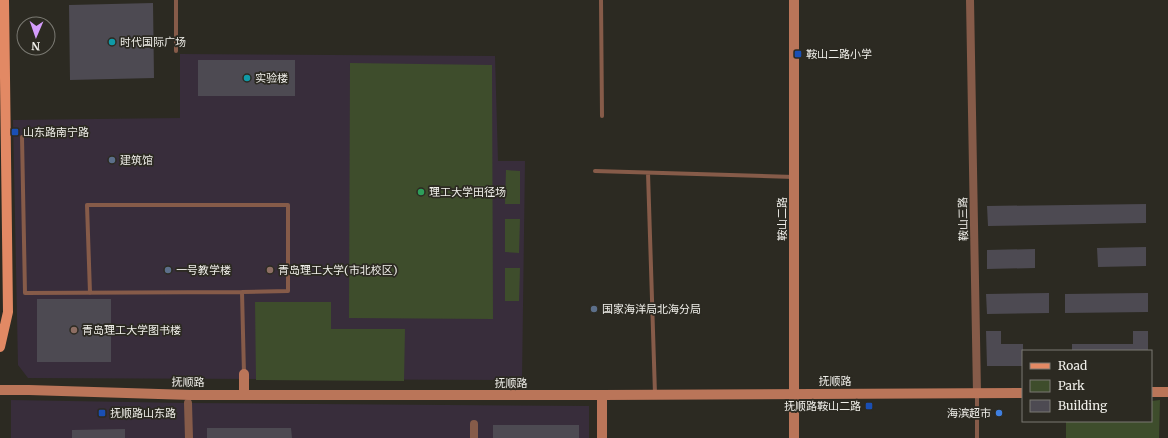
<svg xmlns="http://www.w3.org/2000/svg" width="1168" height="438" font-family="Merriweather,'Noto Sans SC',serif">
  <style>
    .education { fill: #382d3b }
    .green { fill: #3e4d2c }
    .building { fill: #4d4a52 }
    .lines { fill: none; stroke-linecap: round; stroke-linejoin: round }
    .lane { stroke: #865b49; stroke-width: 4 }
    .street { stroke: #865b49; stroke-width: 8 }
    .secondary { stroke: #ba7559; stroke-width: 10 }
    .primary { stroke: #e28964; stroke-width: 10 }
    .culture-dot { fill: #0f9aa8; stroke: #2c2a22; stroke-width: 1.5 }
    .transit-dot { fill: #1a4fb4; stroke: #2c2a22; stroke-width: 1.5 }
    .service-dot { fill: #5c6f8a; stroke: #2c2a22; stroke-width: 1.5 }
    .leisure-dot { fill: #2e9e5b; stroke: #2c2a22; stroke-width: 1.5 }
    .education-dot { fill: #8d6e63; stroke: #2c2a22; stroke-width: 1.5 }
    .shop-dot { fill: #3f7fe0; stroke: #2c2a22; stroke-width: 1.5 }
    .labels { text-anchor: middle; stroke-width: 3.5; stroke-linejoin: round; paint-order: stroke }
    .poi-label { font-size: 11px; fill: #f0efea; stroke: #2c2a22; text-anchor: start }
    .street-label { font-size: 11px; fill: #f0efea; stroke: #2c2a22 }
  </style>
  <rect width="100%" height="100%" fill="#2c2a22"/>
  <!-- education -->
  <path class="education" d="M180 54 495 56 498 161H525L522 380 28 378 18 365 13 120 180 118Z
    M11 400 188 403 589 406V438H11Z"/>
  <!-- green -->
  <path class="green" d="M350 63 492 65 493 319 349 318Z
    M506 170 520 171V204H505Z
    M505 219H520L519 253 505 252Z
    M505 268H520L519 301H505Z
    M255 302H331V329H405L404 381 256 380Z
    M1160 400 1159 438H1066V421H1151V401Z"/>
  <!-- building -->
  <path class="building" d="M153 3 154 78 70 80 69 5Z
    M198 60H295V96H198Z
    M1146 204V223L988 226 987 206Z
    M1146 247V266L1098 267 1097 248Z
    M1035 249V268L987 269V250Z
    M1049 293V313L987 314 986 294Z
    M1148 293V312L1065 313V294Z
    M37 299H111V362H37Z
    M986 331H1001V344H1023V366H987Z
    M1133 331H1148V351H1072V344H1133Z
    M493 425H579V438H493Z
    M207 428H291L292 438H207Z
    M125 429V438H72V430Z"/>
  <g class="lines">
    <!-- lane -->
    <path class="lane" d="M601 0 602 116
      M176 51V0
      M22 137 25 293 242 292 244 374
      M595 171 794 177
      M648 173 655 394
      M90 293 87 205H288V291L242 292
      M977 393V438"/>
    <!-- street -->
    <path class="street" d="M970 0 977 393
      M188 403 189 438
      M474 424V438"/>
    <!-- secondary -->
    <path class="secondary" d="M794 0V438
      M0 390H29L191 395H602L1023 393
      M1151 392H1168
      M244 395V374
      M602 395V438"/>
    <!-- primary -->
    <path class="primary" d="M0 347 8 312 4 0"/>
  </g>
  <!-- markers -->
  <g class="culture-dot">
    <circle cx="112" cy="42" r="4"/>
    <circle cx="247" cy="78" r="4"/>
  </g>
  <g class="transit-dot">
    <rect x="794" y="50" width="8" height="8" rx="2"/>
    <rect x="11" y="128" width="8" height="8" rx="2"/>
    <rect x="865" y="402" width="8" height="8" rx="2"/>
    <rect x="98" y="409" width="8" height="8" rx="2"/>
  </g>
  <g class="service-dot">
    <circle cx="112" cy="160" r="4"/>
    <circle cx="168" cy="270" r="4"/>
    <circle cx="594" cy="309" r="4"/>
  </g>
  <circle class="leisure-dot" cx="421" cy="192" r="4"/>
  <g class="education-dot">
    <circle cx="270" cy="270" r="4"/>
    <circle cx="74" cy="330" r="4"/>
  </g>
  <circle class="shop-dot" cx="999" cy="413" r="4"/>
  <g class="labels">
    <!-- poi labels -->
    <g class="poi-label">
      <text x="120" y="46">时代国际广场</text>
      <text x="806" y="58">鞍山二路小学</text>
      <text x="255" y="82">实验楼</text>
      <text x="23" y="136">山东路南宁路</text>
      <text x="120" y="164">建筑馆</text>
      <text x="429" y="196">理工大学田径场</text>
      <text x="176" y="274">一号教学楼</text>
      <text x="278" y="274">青岛理工大学(市北校区)</text>
      <text x="602" y="313">国家海洋局北海分局</text>
      <text x="82" y="334">青岛理工大学图书楼</text>
      <text x="861" y="410" text-anchor="end">抚顺路鞍山二路</text>
      <text x="110" y="417">抚顺路山东路</text>
      <text x="991" y="417" text-anchor="end">海滨超市</text>
    </g>
    <!-- street labels -->
    <g class="street-label">
      <text transform="translate(782 219) rotate(-90)" y="4">鞍山二路</text>
      <text transform="translate(963 219) rotate(-91)" y="4">鞍山三路</text>
      <text x="835" y="385">抚顺路</text>
      <text transform="translate(188 382) rotate(1)" y="4">抚顺路</text>
      <text x="511" y="387">抚顺路</text>
    </g>
  </g>
  <!-- legend -->
  <rect x="1022" y="350" width="130" height="72" fill="#2c2a22" stroke="#7a7972"/>
  <rect x="1030" y="363" width="20" height="6" fill="#e28964" stroke="#7a7972"/>
  <text x="1058" y="370" font-size="12" fill="#f0efea">Road</text>
  <rect x="1030" y="380" width="20" height="12" fill="#3e4d2c" stroke="#7a7972"/>
  <text x="1058" y="390" font-size="12" fill="#f0efea">Park</text>
  <rect x="1030" y="400" width="20" height="12" fill="#4d4a52" stroke="#7a7972"/>
  <text x="1058" y="410" font-size="12" fill="#f0efea">Building</text>
  <!-- north arrow -->
  <g transform="translate(36 36) rotate(182)"><circle r="19" fill="#2c2a22" stroke="#7a7972"/>
  <path d="M0-3L7 15L0 10L-7 15Z" fill="#d49cfc"/>
  <text y="-6" font-size="11" font-weight="bold" text-anchor="middle" fill="#f0efea">N</text>
  </g>
</svg>
